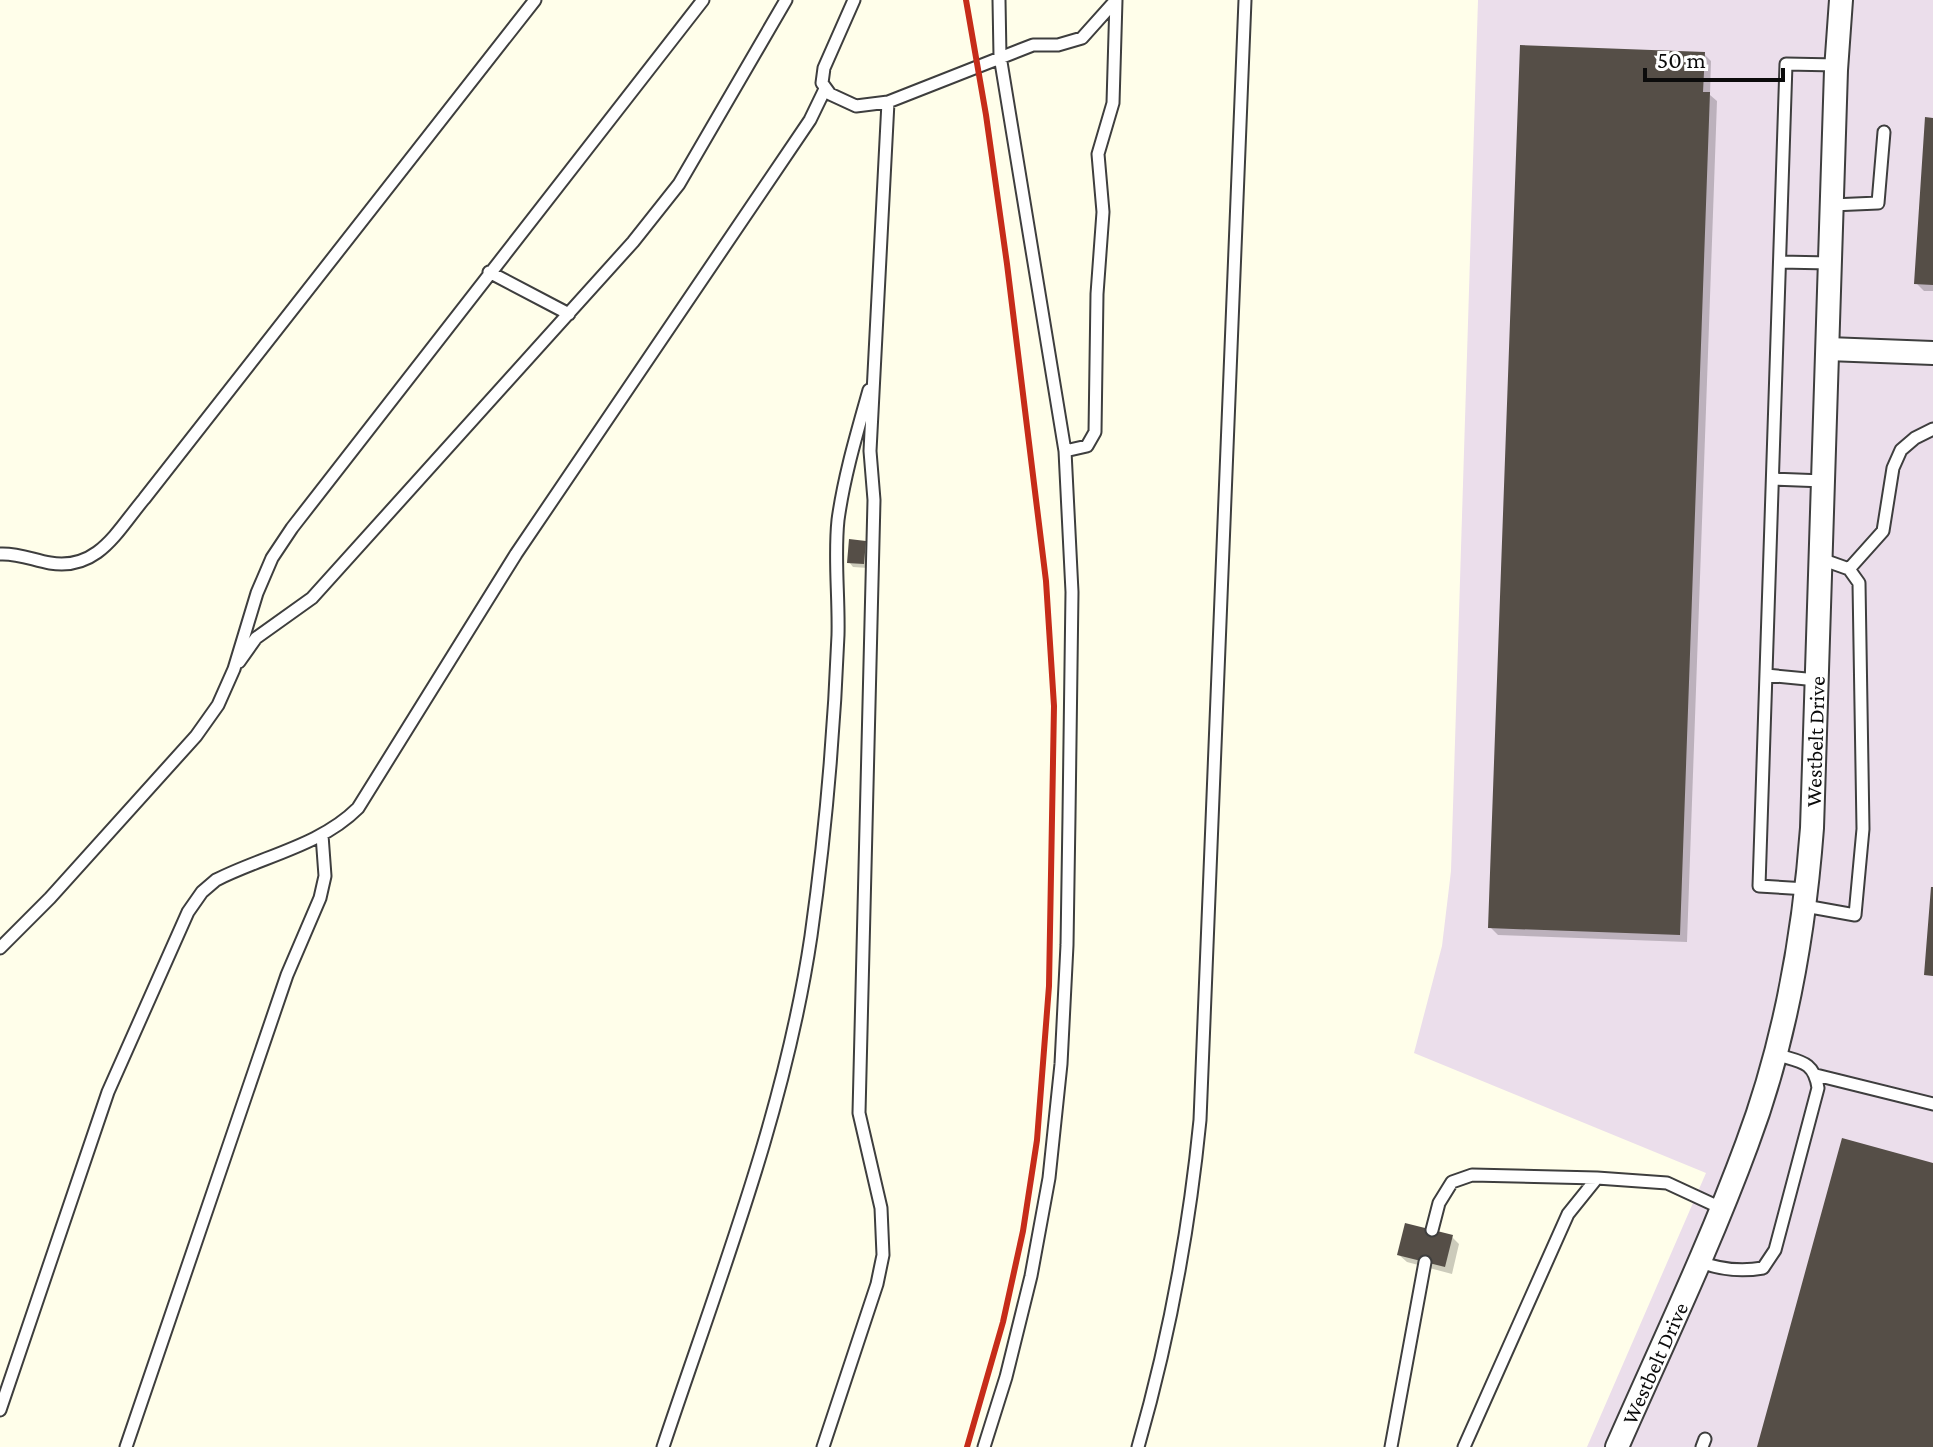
<svg xmlns="http://www.w3.org/2000/svg" width="1933" height="1447" font-family="'Crimson Pro',serif">
  <style>
    .industrial { fill: #ebdeeb }
    .shadow { fill: #0003 }
    .building { fill: #554e47 }
    .lines { fill: none; stroke-linecap: round; stroke-linejoin: round }
    .lane-casing { stroke: #3e3e3e; stroke-width: 15 }
    .street-casing { stroke: #3e3e3e; stroke-width: 26 }
    .lane { stroke: #fff; stroke-width: 11 }
    .street { stroke: #fff; stroke-width: 22 }
    .rail { stroke: #c62c19; stroke-width: 6 }
    .labels { text-anchor: middle; stroke-width: 8; stroke-linejoin: round; paint-order: stroke }
    .street-label { font-size: 22px; fill: #0b0b0b; stroke: #fff }
  </style>
  <rect width="100%" height="100%" fill="#fffeea"/>
  <!-- industrial -->
  <path class="industrial" d="M1478 0H1933V1447H1587L1706 1173 1414 1053 1442 946 1451 871Z"/>
  <!-- shadow -->
  <path class="shadow" d="M1704 54 1711 61 1710 95 1717 101 1687 942 1498 935 1490 927Z
    M1933 120V291H1924L1916 283Z
    M865 543 869 547 868 568 853 567 849 562Z
    M1452 1237 1459 1244 1452 1274 1407 1262 1399 1255Z"/>
  <!-- building -->
  <path class="building" d="M1520 45 1705 52 1703 92H1710L1680 935 1488 928Z
    M1925 117 1933 118V285L1914 284Z
    M849 539 866 541 864 564 847 563Z
    M1931 887H1933V976L1924 975Z
    M1842 1138 1933 1163V1447H1757Z
    M1405 1223 1453 1235 1445 1267 1397 1255Z"/>
  <g class="lines">
    <!-- lane casing -->
    <g class="lane-casing">
      <path id="lane" d="M854 0 824 68 822 83 830 94 856 106 888 102 1033 45H1058L1082 38 1116 0
        M1832 205 1878 203 1884 132
        M1780 262 1830 263
        M489 272 569 314
        M1065 451 1087 446 1095 432 1097 294 1103 212 1098 154 1113 103 1116 0
        M1773 479 1824 481
        M0 554C18 553 33 560 50 563 98 571 117 531 144 499L535 0
        M1849 569 1883 531 1893 468 1901 450 1915 438 1933 429
        M239 662 256 638 312 598 633 242 679 184 786 0
        M1766 675 1817 680
        M1807 889 1759 886 1786 64 1837 65
        M1805 906 1855 915 1863 829 1859 583 1849 569 1821 559
        M0 948 50 898 196 736 218 705 234 669 257 593 272 558 292 528 703 0
        M1816 1075 1933 1104
        M1432 1230 1439 1203 1452 1182 1472 1175 1597 1178 1667 1183 1721 1208
        M1698 1261C1720 1270 1740 1272 1763 1268L1775 1250 1818 1088C1814 1060 1799 1062 1775 1054
        M0 1410 108 1092 188 912 202 892 216 880C263 856 320 846 358 808L516 554 810 120 825 89
        M126 1447 287 975 320 898 325 876 322 835
        M663 1447C719 1279 785 1112 811 936 825 837 834 735 838 635 839 596 834 558 838 520 844 476 857 433 869 390
        M823 1447 877 1284 883 1255 881 1208 859 1113 874 500 870 451 888 102
        M984 1447 1006 1377 1031 1276 1049 1178 1061 1064 1067 945 1069 816 1072 592 1065 451 1000 56 999 0
        M1138 1447C1169 1339 1189 1231 1200 1120L1245 0
        M1391 1447 1425 1262
        M1464 1447 1568 1214 1597 1178
        M1702 1447 1705 1439"/>
    </g>
    <!-- street casing -->
    <g class="street-casing">
      <g id="street">
        <path d="M1828 349 1933 353"/>
        <path id="s1" d="M1617 1447C1661 1347 1709 1247 1747 1144 1785 1043 1804 935 1812 828L1836 70 1841 0"/>
      </g>
    </g>
    <!-- lane -->
    <use href="#lane" class="lane"/>
    <!-- street -->
    <use href="#street" class="street"/>
    <!-- rail -->
    <path class="rail" d="M966 0 986 115 1007 264 1046 581 1054 706 1049 986 1037 1140 1023 1231 1003 1322 967 1447"/>
  </g>
  <g class="labels">
    <!-- street labels -->
    <g class="street-label">
      <text dy="8" stroke="none"><textPath href="#s1" startOffset="740">Westbelt Drive</textPath></text>
      <text dy="8" stroke="none"><textPath href="#s1" startOffset="92">Westbelt Drive</textPath></text>
    </g>
  </g>
  <!-- scale -->
  <path d="M1645 68v12h138v-12" fill="none" stroke="#0b0b0b" stroke-width="4"/>
  <text x="1657" y="68" font-size="24" fill="#0b0b0b" stroke="#ffffff" stroke-width="6" paint-order="stroke">50 m</text>
</svg>
